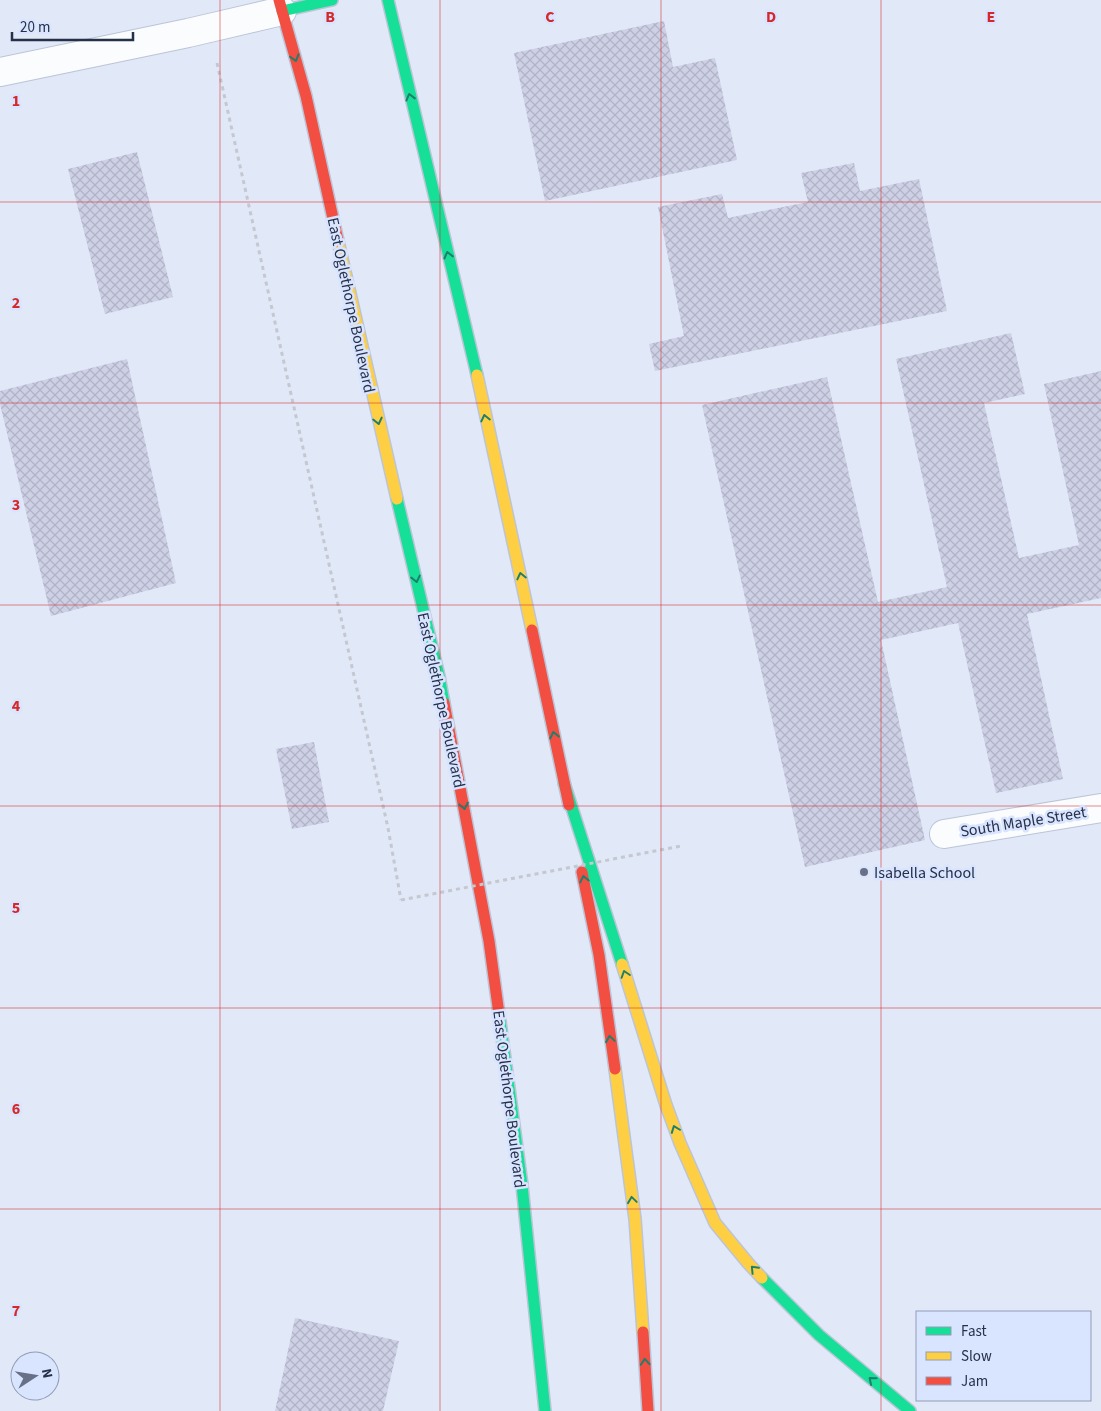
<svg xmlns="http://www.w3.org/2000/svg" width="1101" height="1411" font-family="'Source Sans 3',sans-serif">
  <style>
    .building { fill: url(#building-cross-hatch) }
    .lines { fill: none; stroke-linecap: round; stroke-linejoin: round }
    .street-casing { stroke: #bcc4d7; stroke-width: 30 }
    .fast-casing { stroke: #bcc4d7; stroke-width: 14 }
    .slow-casing { stroke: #bcc4d7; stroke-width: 14 }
    .jam-casing { stroke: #bcc4d7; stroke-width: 14 }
    .path { stroke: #c5c8d0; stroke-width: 3; stroke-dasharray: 4 4; stroke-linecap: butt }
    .street { stroke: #fafcfe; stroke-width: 28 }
    .fast { stroke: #16e098; stroke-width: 11 }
    .slow { stroke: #ffcf43; stroke-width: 11 }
    .jam { stroke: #f24e42; stroke-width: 11 }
    .path-bridge { stroke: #c5c8d0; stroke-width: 3; stroke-dasharray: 4 4; stroke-linecap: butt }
    .oneway { stroke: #1f7f6d }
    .grid { fill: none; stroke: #d62828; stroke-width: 1; stroke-opacity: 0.55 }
    .poi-dot { fill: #677086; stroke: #d9e4ff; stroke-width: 2 }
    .labels { text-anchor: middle; stroke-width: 5; stroke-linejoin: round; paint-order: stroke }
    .street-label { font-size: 16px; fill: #263049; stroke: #d9e4ff }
    .poi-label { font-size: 16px; fill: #263049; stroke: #d9e4ff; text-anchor: start }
    .grid-label { font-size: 16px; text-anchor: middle; font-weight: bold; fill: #d62828; stroke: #d9e4ff; stroke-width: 5; stroke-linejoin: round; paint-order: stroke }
  </style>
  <defs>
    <pattern id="building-cross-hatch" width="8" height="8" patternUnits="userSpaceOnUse" patternTransform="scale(1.25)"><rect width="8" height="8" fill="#ced1e5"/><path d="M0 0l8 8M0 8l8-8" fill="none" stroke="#b1b4c6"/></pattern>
  </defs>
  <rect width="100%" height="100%" fill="#e1e8f7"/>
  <!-- building -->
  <path class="building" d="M664 21 673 67 715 58 737 160 545 201 514 53Z
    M137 152 173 297 105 314 68 169Z
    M854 163 860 191 919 179 947 311 655 371 649 344 684 336 658 207 722 194 728 218 808 202 801 173Z
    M1011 333 1025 394 984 403 1019 558 1079 545 1044 384 1101 371V598L1027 614 1063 779 996 793 958 623 881 640 925 840 805 867 702 405 827 377 878 602 947 587 896 359Z
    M127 359 176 583 51 616 0 404V391Z
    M314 742 329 822 292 829 276 749Z
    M295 1318 399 1341 383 1411H275Z"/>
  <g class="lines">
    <!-- street casing -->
    <g class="street-casing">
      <path id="street" d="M0 72 188 33 282 11
        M944 834 1101 808"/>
    </g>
    <!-- fast casing -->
    <g class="fast-casing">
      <path id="fast" d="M388 0 477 375
        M282 11 332 0
        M397 499 439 676 444 703
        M564 783 622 964
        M499 1014 522 1185 545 1411
        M762 1278 819 1335 910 1411"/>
    </g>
    <!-- slow casing -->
    <g class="slow-casing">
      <path id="slow" d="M338 241 397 499
        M477 375 532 630
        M622 964 666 1105 680 1143 715 1223 748 1263 762 1278
        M615 1069 635 1219 643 1332"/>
    </g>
    <!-- jam casing -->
    <g class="jam-casing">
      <path id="jam" d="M279 0 306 96 338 241
        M532 630 569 805
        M444 703 489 941 499 1014
        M582 872 599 955 615 1069
        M643 1332 648 1411"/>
    </g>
    <!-- path -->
    <path class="path" d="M217 63 388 828 401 900"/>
    <!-- street -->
    <use href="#street" class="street"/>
    <!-- fast -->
    <use href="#fast" class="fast"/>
    <!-- slow -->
    <use href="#slow" class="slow"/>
    <!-- jam -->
    <use href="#jam" class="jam"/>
    <!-- path-bridge -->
    <path class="path-bridge" d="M401 900 681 846"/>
  </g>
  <!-- one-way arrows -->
  <defs><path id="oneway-chevron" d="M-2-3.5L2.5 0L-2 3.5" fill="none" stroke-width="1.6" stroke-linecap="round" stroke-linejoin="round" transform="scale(1.25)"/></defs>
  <g class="oneway">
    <use href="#oneway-chevron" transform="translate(295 58) rotate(74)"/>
    <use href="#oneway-chevron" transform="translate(410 97) rotate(-104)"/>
    <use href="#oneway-chevron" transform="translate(448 255) rotate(-104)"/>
    <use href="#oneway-chevron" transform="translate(485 418) rotate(-103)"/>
    <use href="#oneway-chevron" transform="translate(378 421) rotate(77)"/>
    <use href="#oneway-chevron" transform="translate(521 576) rotate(-103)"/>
    <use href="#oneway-chevron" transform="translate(416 579) rotate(77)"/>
    <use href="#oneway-chevron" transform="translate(554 735) rotate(-102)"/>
    <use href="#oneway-chevron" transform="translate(464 806) rotate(79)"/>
    <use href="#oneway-chevron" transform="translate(584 879) rotate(-102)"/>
    <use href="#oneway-chevron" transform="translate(625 974) rotate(-108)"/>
    <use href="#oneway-chevron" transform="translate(610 1039) rotate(-98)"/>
    <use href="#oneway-chevron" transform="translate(675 1129) rotate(-111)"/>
    <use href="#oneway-chevron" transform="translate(632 1200) rotate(-98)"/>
    <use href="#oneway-chevron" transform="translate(754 1269) rotate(-134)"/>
    <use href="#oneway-chevron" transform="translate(645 1362) rotate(-94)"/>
    <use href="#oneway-chevron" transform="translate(872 1380) rotate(-140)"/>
  </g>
  <!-- grid -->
  <path class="grid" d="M220 0V1411M440 0V1411M661 0V1411M881 0V1411M0 202H1101M0 403H1101M0 605H1101M0 806H1101M0 1008H1101M0 1209H1101"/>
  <!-- markers -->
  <circle class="poi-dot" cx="864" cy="872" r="5"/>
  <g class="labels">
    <!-- street labels -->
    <g class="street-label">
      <text transform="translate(352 305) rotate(78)" y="6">East Oglethorpe Boulevard</text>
      <text transform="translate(442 700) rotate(78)" y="6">East Oglethorpe Boulevard</text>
      <text transform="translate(1023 821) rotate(-9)" y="6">South Maple Street</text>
      <text transform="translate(510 1099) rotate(83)" y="6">East Oglethorpe Boulevard</text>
    </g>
    <!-- poi labels -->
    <g class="poi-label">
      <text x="874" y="878">Isabella School</text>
    </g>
  </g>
  <g class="grid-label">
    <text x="330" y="22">B</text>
    <text x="550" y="22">C</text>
    <text x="771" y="22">D</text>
    <text x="991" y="22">E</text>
    <text x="16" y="106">1</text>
    <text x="16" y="308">2</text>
    <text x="16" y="510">3</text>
    <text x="16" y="711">4</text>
    <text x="16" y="913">5</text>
    <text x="16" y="1114">6</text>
    <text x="16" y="1316">7</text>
  </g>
  <!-- legend -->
  <rect x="916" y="1311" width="175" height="90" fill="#d9e4ff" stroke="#919cb6"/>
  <rect x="926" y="1327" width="25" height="8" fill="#16e098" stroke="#919cb6"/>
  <text x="961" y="1336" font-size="15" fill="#263049">Fast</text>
  <rect x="926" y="1352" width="25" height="8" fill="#ffcf43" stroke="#919cb6"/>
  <text x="961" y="1361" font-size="15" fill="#263049">Slow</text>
  <rect x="926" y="1377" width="25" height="8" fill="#f24e42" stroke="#919cb6"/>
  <text x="961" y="1386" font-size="15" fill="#263049">Jam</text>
  <!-- north arrow -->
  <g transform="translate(35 1376) rotate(78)"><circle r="24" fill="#d9e4ff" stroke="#919cb6"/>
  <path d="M0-4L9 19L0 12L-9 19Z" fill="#677086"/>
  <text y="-8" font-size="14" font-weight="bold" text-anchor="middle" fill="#263049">N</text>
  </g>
  <!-- scale -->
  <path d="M12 32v8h121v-8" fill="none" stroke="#263049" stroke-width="2.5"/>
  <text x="20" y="32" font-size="15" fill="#263049" stroke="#d9e4ff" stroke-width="4" paint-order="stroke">20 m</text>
</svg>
